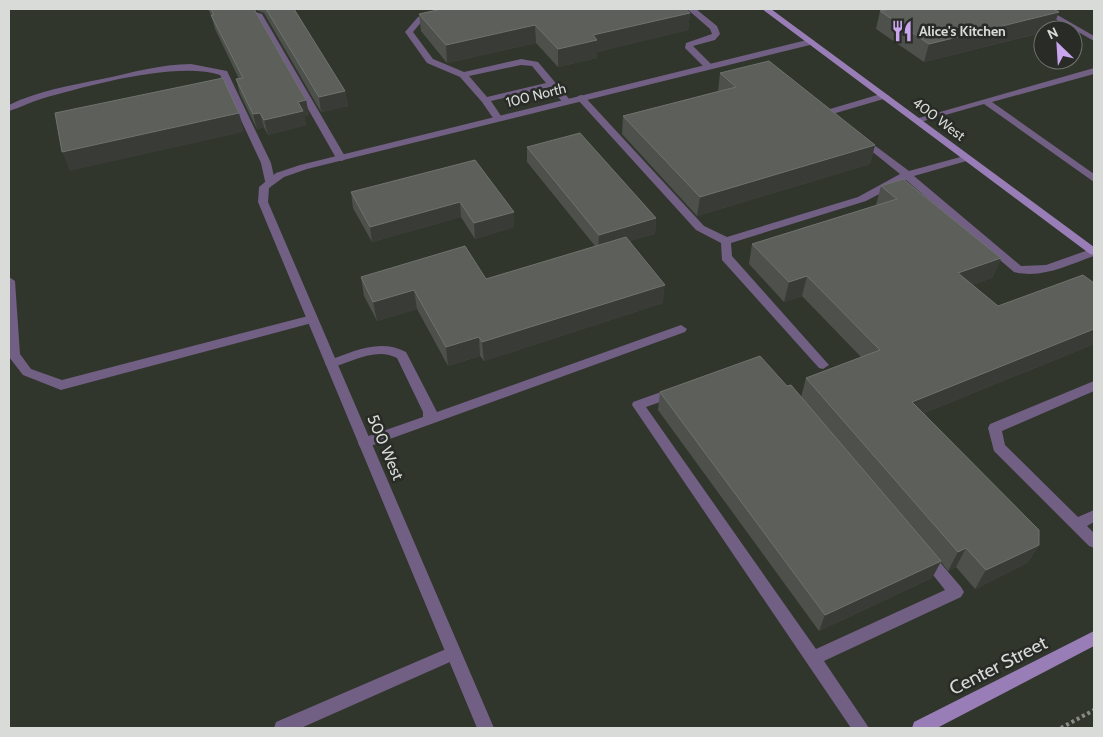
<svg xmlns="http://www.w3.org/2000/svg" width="1103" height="737" font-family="Cabin,sans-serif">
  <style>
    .built { fill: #30362b; fill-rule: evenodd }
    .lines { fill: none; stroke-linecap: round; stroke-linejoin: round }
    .path { stroke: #888a86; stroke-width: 4; stroke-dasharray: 3 3; stroke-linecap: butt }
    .lane { fill: #715f84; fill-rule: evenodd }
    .street { fill: #715f84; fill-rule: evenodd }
    .secondary { fill: #997db6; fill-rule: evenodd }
    .wall { fill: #4d504b }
    .shaded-wall { fill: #383b36 }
    .building { fill: #5c5f5a; stroke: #6f736e }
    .labels { text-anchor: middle; stroke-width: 5; stroke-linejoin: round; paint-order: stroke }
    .far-poi-label { font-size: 14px; font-weight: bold; fill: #d9dbd8; stroke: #282b26; text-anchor: start }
    .far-street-label { font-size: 14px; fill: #d9dbd8; stroke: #282b26 }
    .street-label { font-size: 16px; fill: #d9dbd8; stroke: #282b26 }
    .near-street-label { font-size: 19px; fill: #d9dbd8; stroke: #282b26 }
  </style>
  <rect width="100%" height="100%" fill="#282b26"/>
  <!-- built -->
  <path class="built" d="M9 9H1094V728H9ZM1043 30H1073V60H1043Z"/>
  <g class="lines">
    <!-- path -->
    <path class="path" d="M1061 728 1094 710"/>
    <!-- lane -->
    <path class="lane" d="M439 9H452L423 20 413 32 433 59 464 72 521 59 538 62 570 100V104H564L550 87 491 101 503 119 501 121H495L482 102 460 77 427 63 405 32 418 17ZM521 65 532 66 546 83 487 97 469 76Z
      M687 9H696L717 26 720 34 715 40 693 46 712 65V69H706L685 48 686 43 712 34 710 29Z
      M1038 9H1047L1094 36V41Z
      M255 12 262 14 346 158 344 160 341 161 336 158 254 14Z
      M191 64 227 71 271 163 275 181 274 183H266L265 181 261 163 220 75C176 61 87 86 41 99 30 102 20 108 9 111V105C37 91 72 85 102 79 131 73 161 64 191 64Z
      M1094 68V74L992 102 1094 174V182L984 104 917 123 912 120Z
      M884 93 889 96 887 98 829 115 814 105 819 102 830 109Z
      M581 95 584 96 704 226 727 237 858 197 900 174 859 141V137L862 136 909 171 964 156H970V160L914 176 1021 266 1046 265 1094 248V256C1068 265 1042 279 1014 272L906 180 866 201 731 243 732 256 829 365 823 369 819 368 722 260 721 243 696 230 578 100V96Z
      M9 277 15 281 20 354 31 369 62 380 312 315 318 319 312 323 61 390 23 375 9 357Z
      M681 325 687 329 685 332 365 448 360 447 358 443 360 439 423 417V412L397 358C376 347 352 362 331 368L325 364 327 361C353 352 379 338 406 352L437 412Z
      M1094 381V391L1002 431 1005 445 1078 517 1094 510V522L1087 526 1094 533V548L1089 546 994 451 988 428 990 424Z
      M675 387 680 389 681 392 680 395 646 407 816 649 945 590 922 561 920 557 922 553 927 551 932 553 961 587 964 592 961 597 824 661 869 728H851L632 405 633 402Z
      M453 646 459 648 461 653 459 658 301 728H274L276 722Z"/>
    <!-- street -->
    <path class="street" d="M811 39 815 42 814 44 307 169 284 177 269 188 268 202 494 728H477L258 202 259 187 276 173 300 165Z"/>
    <!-- secondary -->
    <path class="secondary" d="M762 9H771L1094 247V255L1090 254Z
      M1094 631V646L937 728H912L914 722Z"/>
  </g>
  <!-- wall -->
  <path class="wall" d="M208 9H294L345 91 348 106 321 112 264 13 256 10 255 11 306 100 309 115 304 116 306 125 268 135 264 127 257 129 240 94 236 79H239L215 29 211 15Z
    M880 11 1052 30 924 62 876 29Z
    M690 13 688 30 597 52V58L558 67 536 43 447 63 421 31 419 14Z
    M720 73 875 145 870 164 697 216 622 134 623 116 718 91Z
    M527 147 656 218 655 234 630 241 663 303 484 361 480 356 448 366 417 309 377 321 364 296 361 277 486 279 595 246 527 162Z
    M475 160 514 227 475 239 461 217 372 242 353 208 351 192Z
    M881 186 1001 258 992 278 972 285 998 306 1094 344 924 413 1039 545 1027 563 975 589 956 567 948 571 941 562 932 578 819 631 658 410 660 392 787 386 801 397 806 378 861 357 802 296 784 302 749 264 752 244 876 205Z"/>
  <!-- shaded-wall -->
  <path class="shaded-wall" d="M1059 12 1052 30H1043V32L924 62 929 44Z
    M690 13 688 30 597 52V58L558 67V49L593 35Z
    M535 25 536 43 447 63 446 45Z
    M345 91 348 106 321 112 319 97Z
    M306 100 309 115 304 116 306 125 268 135 264 120 298 102Z
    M239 113 244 132 70 171 62 152Z
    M260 113 264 127 257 129 253 114Z
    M875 145 870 164 697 216 700 197Z
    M460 202 461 217 372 242 370 227Z
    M514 212V227L475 239 474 223Z
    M656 218 655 234 598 251 599 235Z
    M1001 258 992 278 950 293 958 273Z
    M807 276 802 296 784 302 789 282Z
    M665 285 663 303 484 361 482 342Z
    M414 290 417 309 377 321 373 302Z
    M1094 329V344L904 421 912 402Z
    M479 337 480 356 448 366 446 347Z
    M1039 545 1027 563 975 589 986 570Z
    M966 548 956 567 948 571 958 552Z
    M941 561 932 578 819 631 825 615Z"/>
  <!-- building -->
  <path class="building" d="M211 9H254L306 100 298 102 303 111 264 120 260 113 253 114 236 79 243 78 211 15H214Z
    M266 9H294L345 91 319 97Z
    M442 9H685L690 13 593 35 597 40 558 49 535 25 446 45 419 14Z
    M891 9H1053L1059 12 929 44 880 11Z
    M769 61 875 145 700 197 623 116 736 87 720 73Z
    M223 78 239 113 62 152 55 113Z
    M580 133 656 218 599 235 527 147Z
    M475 160 514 212 474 223 460 202 370 227 351 192Z
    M903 179 1001 258 958 273 998 306 1083 275 1094 283V329L912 402 1039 530V545L986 570 966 548 958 552 806 378 880 350 807 276 789 282 752 244 897 199 881 186Z
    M626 237 665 285 482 342 479 337 446 347 414 290 373 302 361 277 465 246 486 279Z
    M760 356 787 386 791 385 941 561 825 615 660 392Z"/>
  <!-- icons -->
  <defs>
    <g id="restaurant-bare" transform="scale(1.725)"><path d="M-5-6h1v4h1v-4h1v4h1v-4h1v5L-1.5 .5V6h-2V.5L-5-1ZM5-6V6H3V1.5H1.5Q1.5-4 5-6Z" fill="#c9a5ee" stroke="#282b26" stroke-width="2.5" paint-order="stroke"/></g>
  </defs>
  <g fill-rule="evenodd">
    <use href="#restaurant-bare" x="902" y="31"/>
  </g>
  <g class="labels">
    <!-- far-poi labels -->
    <g class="far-poi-label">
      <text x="919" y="36">Alice's Kitchen</text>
    </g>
    <!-- far-street labels -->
    <g class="far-street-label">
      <text transform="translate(536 95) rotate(-14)" y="5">100 North</text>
      <text transform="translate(939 119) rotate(37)" y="5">400 West</text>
    </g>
    <!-- street labels -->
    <g class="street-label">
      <text transform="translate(386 447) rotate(67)" y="6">500 West</text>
    </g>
    <!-- near-street labels -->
    <g class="near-street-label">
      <text transform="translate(998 665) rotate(-27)" y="7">Center Street</text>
    </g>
  </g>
  <!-- border -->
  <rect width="1103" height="737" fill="none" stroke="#d9dbd8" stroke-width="20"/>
  <!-- north arrow -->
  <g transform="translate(1058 45) rotate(335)"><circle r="24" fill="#282b26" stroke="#6f716d"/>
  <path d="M0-4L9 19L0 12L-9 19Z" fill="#c9a5ee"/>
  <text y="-8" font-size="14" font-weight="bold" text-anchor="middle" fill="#d9dbd8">N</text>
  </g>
</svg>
